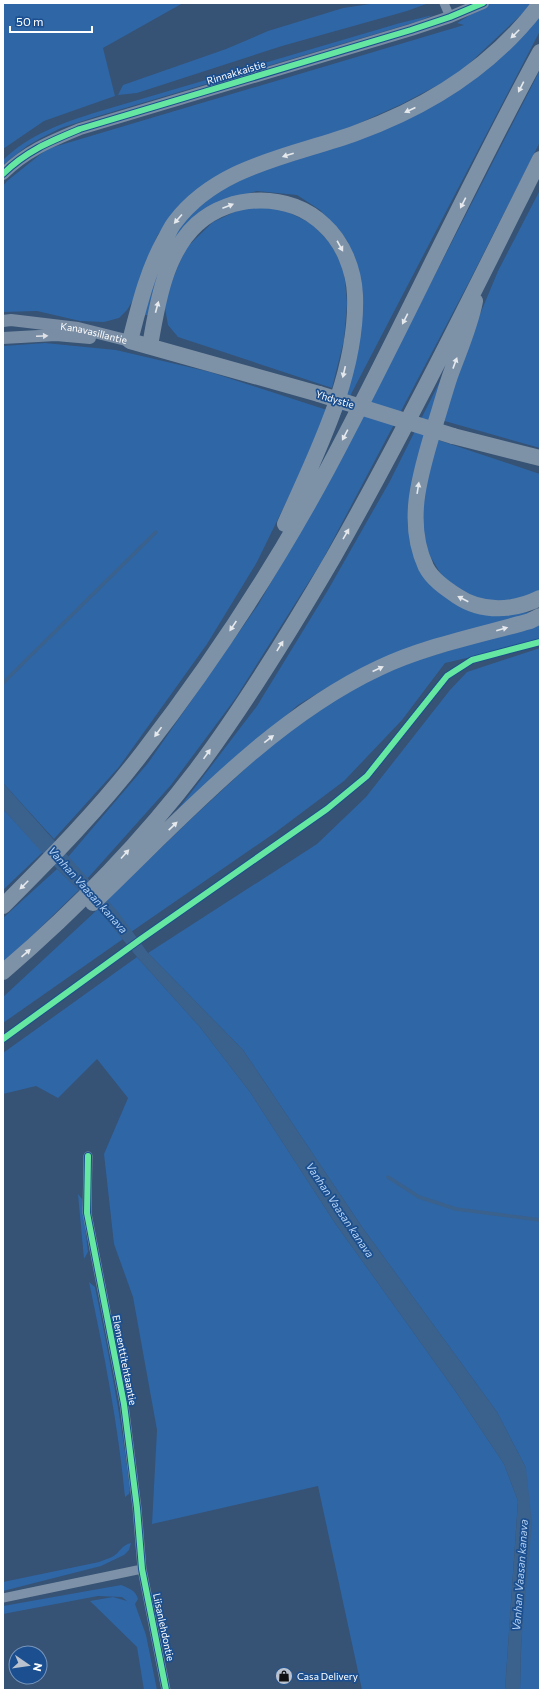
<svg xmlns="http://www.w3.org/2000/svg" width="543" height="1693" font-family="Commissioner,sans-serif">
  <style>
    .green { fill: #2f66a5 }
    .water { fill: #3b618d }
    .lines { fill: none; stroke-linecap: round; stroke-linejoin: round }
    .stream { stroke: #3b618d; stroke-width: 3.5 }
    .street { stroke: #7d92a8; stroke-width: 9 }
    .secondary { stroke: #798da4; stroke-width: 12 }
    .highway { stroke: #7e92a7; stroke-width: 16 }
    .highway-bridge { stroke: #7e92a7; stroke-width: 16 }
    .cycleway-casing { stroke: #1b4f8f; stroke-width: 8 }
    .cycleway { stroke: #66e7a1; stroke-width: 6 }
    .oneway { fill: #e5e9ed }
    .oneway2 { fill: #dee2e8 }
    .labels { text-anchor: middle; stroke-width: 3.5; stroke-linejoin: round; paint-order: stroke }
    .street-label { font-size: 10px; fill: #fff; stroke: #1b4f8f }
    .poi-label { font-size: 10px; fill: #fff; stroke: #1b4f8f; text-anchor: start }
    .water-label { font-size: 11px; font-style: italic; fill: #b5d3f5; stroke: #1b4f8f }
  </style>
  <rect width="100%" height="100%" fill="#365274"/>
  <!-- green -->
  <path class="green" d="M3 3H183L103 48 115 96 44 121 3 149Z
    M377 3H429L407 11 282 46 137 93 118 95 123 85 226 49 268 31 343 8Z
    M489 3H531L523 13 457 75 402 104 182 203 157 236 133 300 127 310 119 318 104 322 80 321 37 311 3 312V186L7 181 47 149 464 25 457 23Z
    M433 15 419 21 95 117 61 128 41 138 27 146 3 165V160C30 134 62 123 97 112L400 23Z
    M540 17V31L335 425 360 281 348 242 320 210 297 195 257 191 217 202 182 229 149 315H143L156 270 184 219 225 186 261 171 340 146 501 56Z
    M540 70V142L469 282 322 561 235 699 171 785 87 879 68 857 148 763 258 605 330 480Z
    M540 190V448L441 420 463 355 498 271Z
    M267 206 286 211 312 224 331 244 344 270 347 303 344 340 332 388 178 337 168 325 165 308 168 291 185 249 213 222 243 208Z
    M45 343 116 350 210 372 327 410 294 486 257 562 207 644 119 767 54 839 3 783V346Z
    M442 377 414 478 435 587 506 613 535 612 345 677 298 705 173 816 257 706 328 590 390 481Z
    M435 439 540 474V591L522 599 495 603 463 595 442 576 423 544 422 499Z
    M540 624V639L528 644 445 663 402 720 344 781 276 832 131 932 107 900 190 820 272 744 339 697 387 669Z
    M540 648V1690H520L526 1468 497 1412 362 1227 243 1050 148 953 317 844 366 797 450 690 467 672Z
    M3 809 43 852 3 890Z
    M57 869 79 890 3 964V918Z
    M98 909 123 939 3 1023V997Z
    M137 957 200 1027 250 1092 335 1223 454 1389 504 1464 518 1501 505 1690H362L318 1486 152 1524 157 1430 133 1297 114 1244 104 1154 128 1098 97 1059 58 1098 36 1086 3 1094V1053Z
    M78 1194 82 1199 88 1252 84 1259Z
    M89 1282 95 1287C109 1355 122 1422 130 1490L129 1494 125 1497C118 1424 104 1353 89 1282Z
    M131 1543 129 1550 124 1555 101 1566 3 1591V1582L99 1562C103 1560 108 1559 112 1557 120 1553 121 1545 131 1543Z
    M121 1585C128 1588 136 1590 138 1599L135 1604 146 1635 157 1690H144L137 1647 90 1601 113 1597 127 1601 122 1597 98 1596 3 1614V1606Z"/>
  <!-- water -->
  <path class="water" d="M3 783 118 912 148 953 243 1050 362 1227 497 1412 526 1468 532 1524 521 1645 520 1690H505L518 1501 504 1464 454 1389 335 1223 250 1092 200 1027 137 957 98 909 57 869 3 809Z"/>
  <g class="lines">
    <!-- stream -->
    <path class="stream" d="M3 683 156 532
      M388 1177 419 1197 456 1209 540 1220"/>
    <!-- street -->
    <path class="street" d="M444 3 450 17
      M88 1156 87 1213 124 1404 137 1508 142 1569 166 1690
      M3 1598 142 1569"/>
    <!-- secondary -->
    <g class="secondary">
      <path d="M3 174C26 151 51 141 80 129L411 30 450 17 483 3"/>
      <path id="s1" d="M3 321 11 320 78 328 130 341"/>
      <path d="M3 338 56 335 90 338"/>
    </g>
    <!-- highway -->
    <path class="highway" d="M475 301C470 327 459 351 450 376 444 394 439 413 433 431 420 475 405 522 426 567 432 579 445 588 457 596 482 613 514 611 540 598
      M150 346C157 305 165 253 197 224 231 193 290 192 324 225 343 242 354 270 355 295 358 374 316 454 285 524
      M319 394 130 341C139 306 147 272 164 241 168 235 170 228 175 222 218 165 293 156 356 133 428 107 494 65 540 4
      M453 436 540 458
      M93 903C180 820 270 719 379 668 425 646 481 635 530 621L540 616
      M3 906C52 857 101 807 143 752 212 663 274 568 327 470 401 332 465 189 540 52
      M3 972C74 911 140 844 197 769 247 702 291 630 333 558 407 428 473 293 540 159"/>
    <!-- highway-bridge -->
    <path class="highway-bridge" d="M319 394 453 436"/>
    <!-- cycleway casing -->
    <g class="cycleway-casing">
      <path id="cycleway" d="M3 174C26 151 51 141 80 129L411 30 450 17 483 3
        M3 1039 141 939 327 809 367 776 447 676 472 660 540 642
        M88 1156 87 1213 124 1404 137 1508 142 1569 166 1690"/>
    </g>
    <!-- cycleway -->
    <use href="#cycleway" class="cycleway"/>
  </g>
  <!-- one-way arrows -->
  <defs><path id="oneway-solid" d="M-6-.8H1V-3.2L6.5 0L1 3.2V.8H-6Z"/></defs>
  <g class="oneway">
    <use href="#oneway-solid" transform="translate(515 34) rotate(135)"/>
    <use href="#oneway-solid" transform="translate(521 87) rotate(117)"/>
    <use href="#oneway-solid" transform="translate(410 110) rotate(155)"/>
    <use href="#oneway-solid" transform="translate(288 155) rotate(162)"/>
    <use href="#oneway-solid" transform="translate(463 203) rotate(117)"/>
    <use href="#oneway-solid" transform="translate(228 206) rotate(-21)"/>
    <use href="#oneway-solid" transform="translate(178 219) rotate(131)"/>
    <use href="#oneway-solid" transform="translate(340 246) rotate(61)"/>
    <use href="#oneway-solid" transform="translate(157 307) rotate(-75)"/>
    <use href="#oneway-solid" transform="translate(405 319) rotate(117)"/>
    <use href="#oneway-solid" transform="translate(455 363) rotate(-70)"/>
    <use href="#oneway-solid" transform="translate(344 372) rotate(103)"/>
    <use href="#oneway-solid" transform="translate(345 435) rotate(118)"/>
    <use href="#oneway-solid" transform="translate(418 488) rotate(-81)"/>
    <use href="#oneway-solid" transform="translate(346 534) rotate(-60)"/>
    <use href="#oneway-solid" transform="translate(463 599) rotate(-153)"/>
    <use href="#oneway-solid" transform="translate(233 626) rotate(124)"/>
    <use href="#oneway-solid" transform="translate(502 629) rotate(-16)"/>
    <use href="#oneway-solid" transform="translate(280 646) rotate(-58)"/>
    <use href="#oneway-solid" transform="translate(378 669) rotate(-25)"/>
    <use href="#oneway-solid" transform="translate(158 732) rotate(126)"/>
    <use href="#oneway-solid" transform="translate(269 739) rotate(-38)"/>
    <use href="#oneway-solid" transform="translate(207 754) rotate(-55)"/>
    <use href="#oneway-solid" transform="translate(173 826) rotate(-44)"/>
    <use href="#oneway-solid" transform="translate(125 854) rotate(-48)"/>
    <use href="#oneway-solid" transform="translate(24 885) rotate(135)"/>
    <use href="#oneway-solid" transform="translate(26 953) rotate(-41)"/>
  </g>
  <use class="oneway2" href="#oneway-solid" transform="translate(42 336) rotate(-3)"/>
  <!-- icons -->
  <defs>
    <g id="shop-disc" transform="scale(0.9)"><circle r="9.5" fill="#b9c2ce" stroke="#1b4f8f"/><path d="M-5-2.5h2.3a2.7 3.5 0 0 1 5.4 0H5L5.5 6h-11ZM-1.5-2.5h3a1.5 2.3 0 0 0-3 0Z" fill="#111"/></g>
  </defs>
  <g fill-rule="evenodd">
    <use href="#shop-disc" x="284" y="1676"/>
  </g>
  <g class="labels">
    <!-- street labels -->
    <g class="street-label">
      <text transform="translate(236 72) rotate(-17)" y="4">Rinnakkaistie</text>
      <text dy="4" stroke="none"><textPath href="#s1" startOffset="92">Kanavasillantie</textPath></text>
      <text transform="translate(335 399) rotate(17)" y="4">Yhdystie</text>
      <text transform="translate(125 1360) rotate(79)" y="4">Elementtitehtaantie</text>
      <text transform="translate(164 1627) rotate(78)" y="4">Liisanlehdontie</text>
    </g>
    <!-- poi labels -->
    <g class="poi-label">
      <text x="297" y="1680">Casa Delivery</text>
    </g>
    <!-- water labels -->
    <g class="water-label">
      <text transform="translate(88 890) rotate(48)" y="4">Vanhan Vaasan kanava</text>
      <text transform="translate(340 1210) rotate(56)" y="4">Vanhan Vaasan kanava</text>
      <text transform="translate(520 1575) rotate(-86)" y="4">Vanhan Vaasan kanava</text>
    </g>
  </g>
  <!-- border -->
  <rect width="543" height="1693" fill="none" stroke="#ffffff" stroke-width="8"/>
  <!-- north arrow -->
  <g transform="translate(28 1665) rotate(103)"><circle r="19" fill="#1b4f8f" stroke="#7695bc"/>
  <path d="M0-3L7 15L0 10L-7 15Z" fill="#b9c2ce"/>
  <text y="-6" font-size="11" font-weight="bold" text-anchor="middle" fill="#ffffff">N</text>
  </g>
  <!-- scale -->
  <path d="M10 26v6h82v-6" fill="none" stroke="#ffffff" stroke-width="2"/>
  <text x="16" y="26" font-size="12" fill="#ffffff" stroke="#1b4f8f" stroke-width="3" paint-order="stroke">50 m</text>
</svg>
